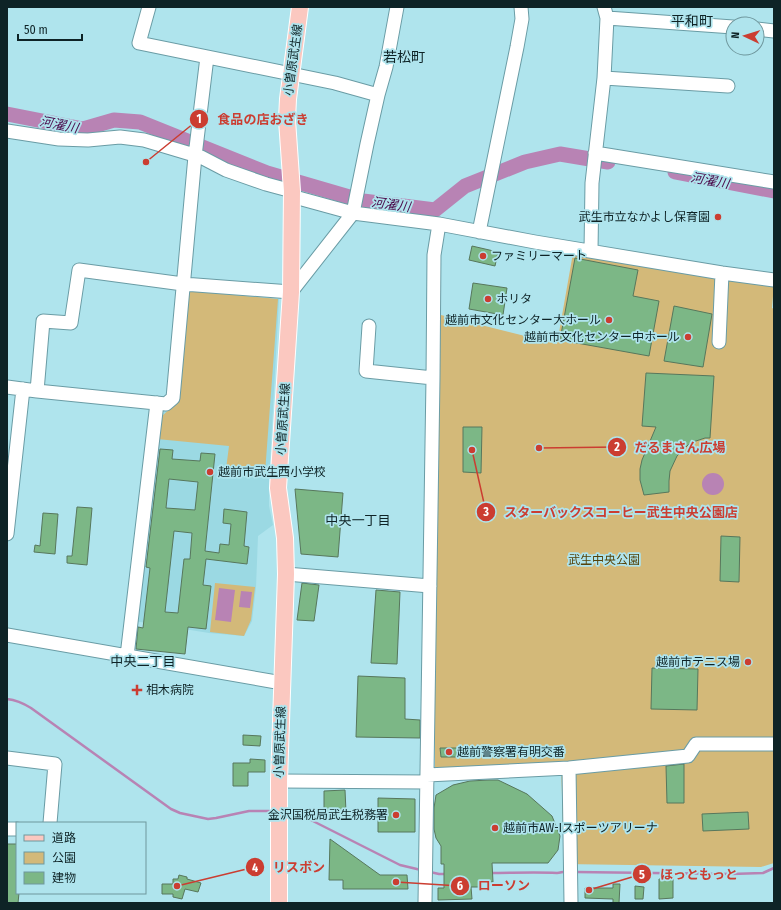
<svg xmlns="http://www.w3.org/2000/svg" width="781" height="910" font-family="'Fira Sans Condensed','Noto Sans JP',sans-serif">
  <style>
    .built { fill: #9bd9e3 }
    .green { fill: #d3b979 }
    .water { fill: #b883b4 }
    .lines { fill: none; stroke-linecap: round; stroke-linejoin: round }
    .stream { stroke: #b883b4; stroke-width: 2.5 }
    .river { stroke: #b883b4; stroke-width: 15 }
    .building { fill: #7cb786; stroke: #57775c; fill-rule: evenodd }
    .minor-casing { stroke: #6a9ca5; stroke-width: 15 }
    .major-casing { stroke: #fff; stroke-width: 18 }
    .minor { stroke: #fff; stroke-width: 13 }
    .major { stroke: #fbc8c0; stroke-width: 16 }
    .poi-dot { fill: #cb3d31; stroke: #afe4ed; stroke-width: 1.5 }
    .labels { text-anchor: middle; stroke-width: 3.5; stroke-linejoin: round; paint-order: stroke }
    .street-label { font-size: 12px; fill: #0e2326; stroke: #afe4ed }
    .poi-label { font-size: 12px; fill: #0e2326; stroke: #afe4ed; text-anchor: start }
    .park-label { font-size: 12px; fill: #55430a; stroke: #afe4ed }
    .water-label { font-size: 13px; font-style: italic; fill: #4a0849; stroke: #afe4ed }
    .neighbourhood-label { font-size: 13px; fill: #0e2326; stroke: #afe4ed }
    .quarter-label { font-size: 14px; fill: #0e2326; stroke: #afe4ed }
    .leader { fill: none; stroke: #cb3d31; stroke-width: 1.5 }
    .callout-dot { fill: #cb3d31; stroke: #afe4ed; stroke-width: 1.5 }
    .mark-label { font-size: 12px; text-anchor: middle; font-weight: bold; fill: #fff }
    .callout-label { font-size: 13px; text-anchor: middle; font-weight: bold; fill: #cb3d31; stroke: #afe4ed; stroke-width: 3.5; stroke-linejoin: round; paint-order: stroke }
  </style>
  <rect width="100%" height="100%" fill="#afe4ed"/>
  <!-- built -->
  <path class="built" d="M190 290 279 299 269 482V506L273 525 258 536 256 587 252 621 244 636 209 633 134 621 158 418 176 401 186 294Z"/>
  <!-- green -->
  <path class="green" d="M573 253 774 284 772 308 774 309V863L761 867 564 864 561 762 435 770V587L437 376 441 315 557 344Z
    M191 291 278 299 265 473 226 469 229 446 157 439 160 418 177 402 186 294Z
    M215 583 255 587 251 620 244 636 210 632Z"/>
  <!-- water -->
  <path class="water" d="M702 484a11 11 0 1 1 22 0a11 11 0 1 1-22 0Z
    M219 588 235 590 231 622 215 620Z
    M241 591 252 592 250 608 239 607Z"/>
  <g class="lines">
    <!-- stream -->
    <path class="stream" d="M7 699C16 700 23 703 31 708L171 809 180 813 208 819 216 818 249 811H269
      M290 811 299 814 400 865 421 870
      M430 872 439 874H447
      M575 872 731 874 763 873 774 868
      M490 873C512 873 535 872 557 873 561 873 563 871 566 872"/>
    <!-- river -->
    <path class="river" d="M7 114 83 129 114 120 140 122 267 173 363 201 435 210 465 186 525 162 560 154 608 162
      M675 172 774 191"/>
  </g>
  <!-- building -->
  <path class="building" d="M472 246 498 252 495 266 469 260Z
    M575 258 638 270 633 296 659 301 649 356 560 340Z
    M473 283 507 288 503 315 469 309Z
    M674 306 712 314 703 367 664 361Z
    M646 373 714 376 710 438H705L690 443 677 456 670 471 669 481V492L644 495 640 480V469L642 460 656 427 642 426Z
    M463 427H482L481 473 463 472Z
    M160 449 173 450 172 459 200 461 201 453 215 454 205 551 219 553 220 544 229 545 231 524 223 523 224 509 247 512 244 546 249 547 247 564 206 559 203 585 211 586 206 629 188 627 185 654 136 649 138 627 143 628 150 568 146 567ZM169 479 198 482 195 510 166 508ZM174 531 192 533 190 559H184L178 613 165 612Z
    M295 489 343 493 338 557 301 554Z
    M77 507 92 508 87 565 67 563V556H72Z
    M43 513 58 514 55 554 34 552 35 545 40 546Z
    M721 536 740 537 739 582 720 581Z
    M302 583 319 585 314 621 297 620Z
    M376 590 400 592 397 664 371 663Z
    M652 668 698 669 697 710 651 709Z
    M358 676 405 678V719L420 720V738L356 737Z
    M243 735 261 736 260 746 243 745Z
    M440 748H457V757H441Z
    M250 759 265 760V772H248V786H233V763H250Z
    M684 764V803H667L666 766Z
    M489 780H498L527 794 552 816 560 836 558 850 548 863H492L493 882H479V887H471L472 899 438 900V888H444V864H441V846L436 838 434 829V808L436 795 453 785 470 781Z
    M345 790 346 812H324V791Z
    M378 798 415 799V832H378Z
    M748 812 749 829 703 831 702 814Z
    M330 839 380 875H407L408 889H343V880H329Z
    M7 844H17V893H19L18 903H7Z
    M179 875 187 877V879L201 883 198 892 185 889 182 899 173 897V894H162V884H173V879H178Z
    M661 876H673V898L659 899V879H660Z
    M613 884H620L619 903H613V899L585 898V888H613Z
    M635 886 644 887 643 899H635Z"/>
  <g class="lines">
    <!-- minor casing -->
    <g class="minor-casing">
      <path id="minor" d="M149 7 139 43 335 83 378 95
        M607 18 733 27
        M757 29 774 31
        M604 78 728 86
        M7 131 59 139 88 140 120 137 144 140 201 157 226 170 266 184 292 191
        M595 153 774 182
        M291 196 353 213 439 224 535 242 722 273 774 280
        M479 232 517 47 522 19 521 7
        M591 251 592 183 604 78 607 18 604 7
        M369 326 366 371 433 378
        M719 342 722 273
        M7 387 37 391 166 404 173 398 195 156 207 57
        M37 391 43 321 71 323 79 270 183 284 291 292 353 213 367 144 378 95 386 67 397 7
        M7 534 23 389
        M286 574 430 586
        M7 635 282 683
        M127 656 157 403
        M7 758 55 764 50 823
        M569 768 571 903
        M427 775 569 768 688 756 696 744H774
        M279 781 427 782
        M7 829H17
        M425 903 433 378 434 255 439 224"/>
    </g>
    <!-- major casing -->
    <g class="major-casing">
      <path id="major" d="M279 903V781L286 574 285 538 278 488 291 292 292 191 287 120 288 99 300 7"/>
    </g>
    <!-- minor -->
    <use href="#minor" class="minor"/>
    <!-- major -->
    <use href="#major" class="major"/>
  </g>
  <!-- markers -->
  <g class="poi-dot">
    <circle cx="718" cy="217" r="4"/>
    <circle cx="483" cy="256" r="4"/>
    <circle cx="488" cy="299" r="4"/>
    <circle cx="609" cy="320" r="4"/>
    <circle cx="688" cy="337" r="4"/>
    <circle cx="210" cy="472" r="4"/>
    <circle cx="748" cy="662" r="4"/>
    <path d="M135 684h4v4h4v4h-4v4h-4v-4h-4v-4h4z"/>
    <circle cx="449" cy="752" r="4"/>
    <circle cx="396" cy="815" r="4"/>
    <circle cx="495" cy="828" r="4"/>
  </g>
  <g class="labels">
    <!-- street labels -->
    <g class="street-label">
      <text transform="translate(293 60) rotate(-82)" y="4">小曽原武生線</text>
      <text transform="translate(283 419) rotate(-86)" y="4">小曽原武生線</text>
      <text transform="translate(280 742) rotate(-88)" y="4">小曽原武生線</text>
    </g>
    <!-- poi labels -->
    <g class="poi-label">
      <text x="710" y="221" text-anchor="end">武生市立なかよし保育園</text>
      <text x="491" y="260">ファミリーマート</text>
      <text x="496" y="303">ホリタ</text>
      <text x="601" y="324" text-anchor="end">越前市文化センター大ホール</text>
      <text x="680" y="341" text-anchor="end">越前市文化センター中ホール</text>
      <text x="218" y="476">越前市武生西小学校</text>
      <text x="740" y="666" text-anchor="end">越前市テニス場</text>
      <text x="146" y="694">相木病院</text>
      <text x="457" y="756">越前警察署有明交番</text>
      <text x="388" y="819" text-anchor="end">金沢国税局武生税務署</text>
      <text x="503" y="832">越前市AW-Iスポーツアリーナ</text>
    </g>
    <!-- park labels -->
    <g class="park-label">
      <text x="604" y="564">武生中央公園</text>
    </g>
    <!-- water labels -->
    <g class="water-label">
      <text transform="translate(59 124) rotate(11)" y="5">河濯川</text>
      <text transform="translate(710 180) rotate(10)" y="5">河濯川</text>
      <text transform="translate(391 204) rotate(8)" y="5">河濯川</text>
    </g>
    <!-- neighbourhood labels -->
    <g class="neighbourhood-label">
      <text x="358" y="525">中央一丁目</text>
      <text x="143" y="666">中央二丁目</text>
    </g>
    <!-- quarter labels -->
    <g class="quarter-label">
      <text x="692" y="26">平和町</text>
      <text x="404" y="62">若松町</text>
    </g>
  </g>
  <!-- callouts -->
  <path class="leader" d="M146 162L199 119M539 448L617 447M472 450L486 512M177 886L255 867M589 890L642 874M396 882L460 886"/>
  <g class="callout-dot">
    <circle cx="146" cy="162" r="4"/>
    <circle cx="539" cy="448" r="4"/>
    <circle cx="472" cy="450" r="4"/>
    <circle cx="177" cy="886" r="4"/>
    <circle cx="589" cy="890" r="4"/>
    <circle cx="396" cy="882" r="4"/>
    <circle cx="199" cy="119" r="10"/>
    <circle cx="617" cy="447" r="10"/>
    <circle cx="486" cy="512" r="10"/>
    <circle cx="255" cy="867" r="10"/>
    <circle cx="642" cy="874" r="10"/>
    <circle cx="460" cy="886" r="10"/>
  </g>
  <g class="mark-label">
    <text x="199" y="123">1</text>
    <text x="617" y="451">2</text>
    <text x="486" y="516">3</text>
    <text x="255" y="872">4</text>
    <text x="642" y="879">5</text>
    <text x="460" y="890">6</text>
  </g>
  <g class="callout-label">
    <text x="263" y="124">食品の店おざき</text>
    <text x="680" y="452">だるまさん広場</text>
    <text x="621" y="517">スターバックスコーヒー武生中央公園店</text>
    <text x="299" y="872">リスボン</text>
    <text x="699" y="879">ほっともっと</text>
    <text x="504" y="890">ローソン</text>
  </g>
  <!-- border -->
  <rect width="781" height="910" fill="none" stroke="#0e2326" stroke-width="16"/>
  <!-- legend -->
  <rect x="16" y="822" width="130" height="72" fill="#afe4ed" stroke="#6f979d"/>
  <rect x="24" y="835" width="20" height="6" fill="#fbc8c0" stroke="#6f979d"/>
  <text x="52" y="842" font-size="12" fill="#0e2326">道路</text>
  <rect x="24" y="852" width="20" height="12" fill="#d3b979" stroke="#6f979d"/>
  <text x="52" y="862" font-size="12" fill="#0e2326">公園</text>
  <rect x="24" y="872" width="20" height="12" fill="#7cb786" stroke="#6f979d"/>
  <text x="52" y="882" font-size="12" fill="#0e2326">建物</text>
  <!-- north arrow -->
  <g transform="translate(745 36) rotate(274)"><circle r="19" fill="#afe4ed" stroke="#6f979d"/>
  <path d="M0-3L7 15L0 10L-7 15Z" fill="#cb3d31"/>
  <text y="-6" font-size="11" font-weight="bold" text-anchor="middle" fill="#0e2326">N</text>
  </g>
  <!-- scale -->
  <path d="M18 34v6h64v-6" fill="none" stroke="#0e2326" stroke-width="2"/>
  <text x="24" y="34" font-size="12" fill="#0e2326" stroke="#afe4ed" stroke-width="3" paint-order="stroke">50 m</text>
</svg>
